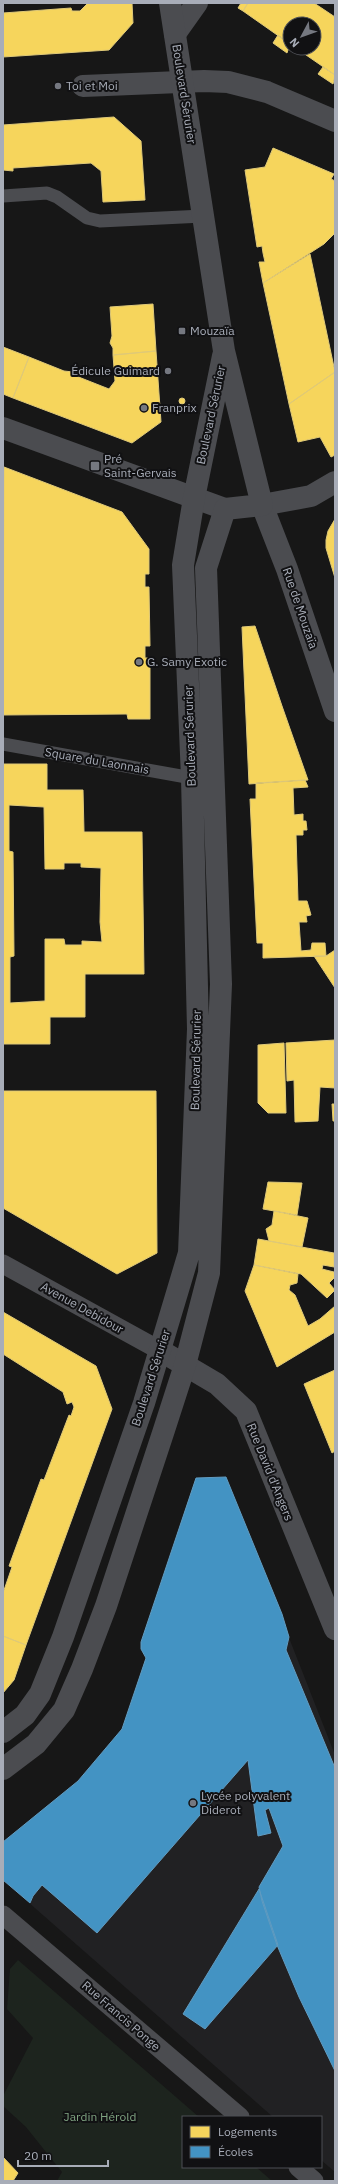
<svg xmlns="http://www.w3.org/2000/svg" width="338" height="2184" font-family="'IBM Plex Sans',sans-serif">
  <style>
    .built { fill: #212123 }
    .green { fill: #1d241e }
    .homes { fill: #f6d55c; stroke: #dfc978; fill-rule: evenodd }
    .schools { fill: #4393c3; stroke: #619bc0 }
    .lines { fill: none; stroke-linecap: round; stroke-linejoin: round }
    .service { stroke: #4b4c50; stroke-width: 13 }
    .pedestrian { stroke: #4b4c50; stroke-width: 19 }
    .minor { stroke: #4b4c50; stroke-width: 22 }
    .tertiary { stroke: #4b4c50; stroke-width: 22 }
    .poi-dot { fill: #757880; stroke: #111113; stroke-width: 1.5 }
    .labels { text-anchor: middle; stroke-width: 4; stroke-linejoin: round; paint-order: stroke }
    .poi-label { font-size: 12px; fill: #a8adb8; stroke: #111113; text-anchor: start }
    .street-label { font-size: 12px; fill: #a8adb8; stroke: #111113 }
    .park-label { font-size: 12px; fill: #7fa381; stroke: #111113 }
  </style>
  <rect width="100%" height="100%" fill="#171717"/>
  <!-- built -->
  <path class="built" d="M226 1477 335 1755V2172L321 2160V2117H273L3 1880V1842L78 1781 122 1729 146 1658 141 1649V1642L196 1478Z"/>
  <!-- green -->
  <path class="green" d="M18 1960 199 2117H183V2167H256L272 2181H57L62 2172 26 2127 3 2106V2096L33 2038 7 2009 10 1969Z"/>
  <!-- homes -->
  <path class="homes" d="M88 3H132L133 23 109 50 3 57V13L71 8 72 11H80Z
    M241 3H248L243 11 238 8Z
    M248 3H314L335 17V75L296 48H314V24H290V44L243 11Z
    M278 35 290 44 287 53 273 43Z
    M323 67 335 75 333 84 318 74Z
    M114 117 141 141 145 200 103 202 101 171 91 163 13 168V171L3 170V125Z
    M273 148 334 174 331 179 335 181V233L324 244 263 283 259 262H265L263 253 262 246 257 247 245 170 265 167Z
    M310 254 335 372 289 404 263 283Z
    M153 304 156 351 113 355V348L110 343 112 336 110 307Z
    M3 347 29 357 13 398 3 394Z
    M156 351 161 422 132 443 13 398 29 357 64 371 73 372 76 376 109 389 115 381 113 355Z
    M335 372V455L331 457 320 437 298 442 289 404Z
    M179 401a3 3 0 1 1 6 0a3 3 0 1 1-6 0Z
    M4 467 122 512 149 549V574H145V587H149L150 646H145V658H150V719H128L127 714 3 715Z
    M335 519V578L326 548V540L328 531Z
    M255 626 282 706 308 780 249 784 242 627Z
    M3 764H47V790H83L84 832H142L144 974H85V1017H50V1044H3ZM9 805 44 807 45 869H64V863H81V867L101 868 100 922 102 942 82 941V945H65L64 939H45V1001L10 1003V957L14 956 13 852 9 851Z
    M305 780 308 787 293 788 294 815 303 814V821H306L307 830H303V835H296L298 901H307L311 915 306 916 307 922H299L301 951 311 950 312 943H325L326 956 263 958V943H257L250 799H256V783Z
    M335 950V988L314 956H326Z
    M335 1040V1088L320 1087 318 1121 295 1122 294 1080 287 1081 286 1043Z
    M284 1043 286 1113H268L258 1103V1045Z
    M3 1091H156L157 1253 117 1274 3 1208Z
    M332 1104H335V1121H333Z
    M268 1182 302 1183 297 1215 263 1209Z
    M274 1211 308 1218 302 1247 269 1241 266 1229 272 1225Z
    M258 1239 334 1253V1267L323 1265 322 1269 334 1272 335 1277 329 1283 335 1290 327 1298 301 1274 254 1265Z
    M254 1265 298 1274 297 1283 290 1285 289 1290 295 1295 308 1326 320 1319 335 1306V1332L277 1367 245 1291Z
    M3 1312 96 1366 112 1409 26 1645 3 1636V1593L12 1567 9 1566 41 1479 44 1480 69 1415 71 1416 74 1407 72 1402 67 1404 63 1392 3 1354Z
    M335 1370V1451L332 1453 304 1384Z
    M3 1636 26 1645 14 1680 3 1693Z
    M3 2157 18 2173 13 2181H3Z"/>
  <!-- schools -->
  <path class="schools" d="M226 1477 282 1614 289 1637 286 1650 335 1768V2071L299 1997 277 1945 262 1901 259 1887 283 1846 269 1808 265 1810 271 1833 258 1836 248 1760 97 1933 42 1885 33 1896 30 1903 3 1880V1842L78 1781 122 1729 146 1658 141 1649V1642L196 1478Z
    M259 1889 278 1945 205 2029 183 2014Z"/>
  <g class="lines">
    <!-- service -->
    <path class="service" d="M3 196 47 193 57 197 87 218 100 221 203 216
      M3 744 192 778"/>
    <!-- pedestrian -->
    <path class="pedestrian" d="M3 1264 161 1351
      M3 1915 240 2117
      M298 2167 314 2181"/>
    <!-- minor -->
    <path class="minor" d="M175 34 197 3
      M83 86 204 81 228 82 267 92 335 121
      M3 428 225 509
      M335 482 311 496 262 505 287 569 335 711
      M161 1351 217 1384 246 1411 335 1629"/>
    <!-- tertiary -->
    <path class="tertiary" d="M3 1732 25 1715 40 1694 63 1637 144 1403 189 1253 198 1029 192 778 183 565 194 498 223 356
      M3 1769 36 1744 64 1710 82 1669 106 1606 164 1430 185 1365 209 1273 221 984 206 568 225 509 262 505 224 351 170 3"/>
  </g>
  <!-- markers -->
  <g class="poi-dot">
    <circle cx="58" cy="86" r="4"/>
    <rect x="178" y="327" width="8" height="8" rx="2"/>
    <circle cx="168" cy="371" r="4"/>
    <circle cx="144" cy="408" r="4"/>
    <rect x="90" y="461" width="10" height="10" rx="2"/>
    <circle cx="139" cy="662" r="4"/>
    <circle cx="193" cy="1803" r="4"/>
  </g>
  <g class="labels">
    <!-- poi labels -->
    <g class="poi-label">
      <text x="66" y="90">Toi et Moi</text>
      <text x="190" y="335">Mouzaïa</text>
      <text x="160" y="375" text-anchor="end">Édicule Guimard</text>
      <text x="152" y="412">Franprix</text>
      <text x="104" y="463">Pré<tspan x="104" dy="14">Saint-Gervais</tspan></text>
      <text x="147" y="666">G. Samy Exotic</text>
      <text x="201" y="1800">Lycée polyvalent<tspan x="201" dy="14">Diderot</tspan></text>
    </g>
    <!-- street labels -->
    <g class="street-label">
      <text transform="translate(184 94) rotate(81)" y="4">Boulevard Sérurier</text>
      <text transform="translate(211 415) rotate(-78)" y="4">Boulevard Sérurier</text>
      <text transform="translate(300 608) rotate(71)" y="4">Rue de Mouzaïa</text>
      <text transform="translate(190 736) rotate(-92)" y="4">Boulevard Sérurier</text>
      <text transform="translate(97 761) rotate(10)" y="4">Square du Laonnais</text>
      <text transform="translate(196 1060) rotate(-89)" y="4">Boulevard Sérurier</text>
      <text transform="translate(82 1308) rotate(29)" y="4">Avenue Debidour</text>
      <text transform="translate(151 1378) rotate(-72)" y="4">Boulevard Sérurier</text>
      <text transform="translate(270 1472) rotate(68)" y="4">Rue David d'Angers</text>
      <text transform="translate(121 2016) rotate(41)" y="4">Rue Francis Ponge</text>
    </g>
    <!-- park labels -->
    <g class="park-label">
      <text x="100" y="2121">Jardin Hérold</text>
    </g>
  </g>
  <!-- border -->
  <rect width="338" height="2184" fill="none" stroke="#a8adb8" stroke-width="8"/>
  <!-- legend -->
  <rect x="182" y="2116" width="140" height="52" fill="#111113" stroke="#4d4f55"/>
  <rect x="190" y="2126" width="20" height="12" fill="#f6d55c" stroke="#4d4f55"/>
  <text x="218" y="2136" font-size="12" fill="#a8adb8">Logements</text>
  <rect x="190" y="2146" width="20" height="12" fill="#4393c3" stroke="#4d4f55"/>
  <text x="218" y="2156" font-size="12" fill="#a8adb8">Écoles</text>
  <!-- north arrow -->
  <g transform="translate(302 36) rotate(229)"><circle r="19" fill="#111113" stroke="#4d4f55"/>
  <path d="M0-3L7 15L0 10L-7 15Z" fill="#757880"/>
  <text y="-6" font-size="11" font-weight="bold" text-anchor="middle" fill="#a8adb8">N</text>
  </g>
  <!-- scale -->
  <path d="M18 2160v6h90v-6" fill="none" stroke="#a8adb8" stroke-width="2"/>
  <text x="24" y="2160" font-size="12" fill="#a8adb8" stroke="#111113" stroke-width="3" paint-order="stroke">20 m</text>
</svg>
